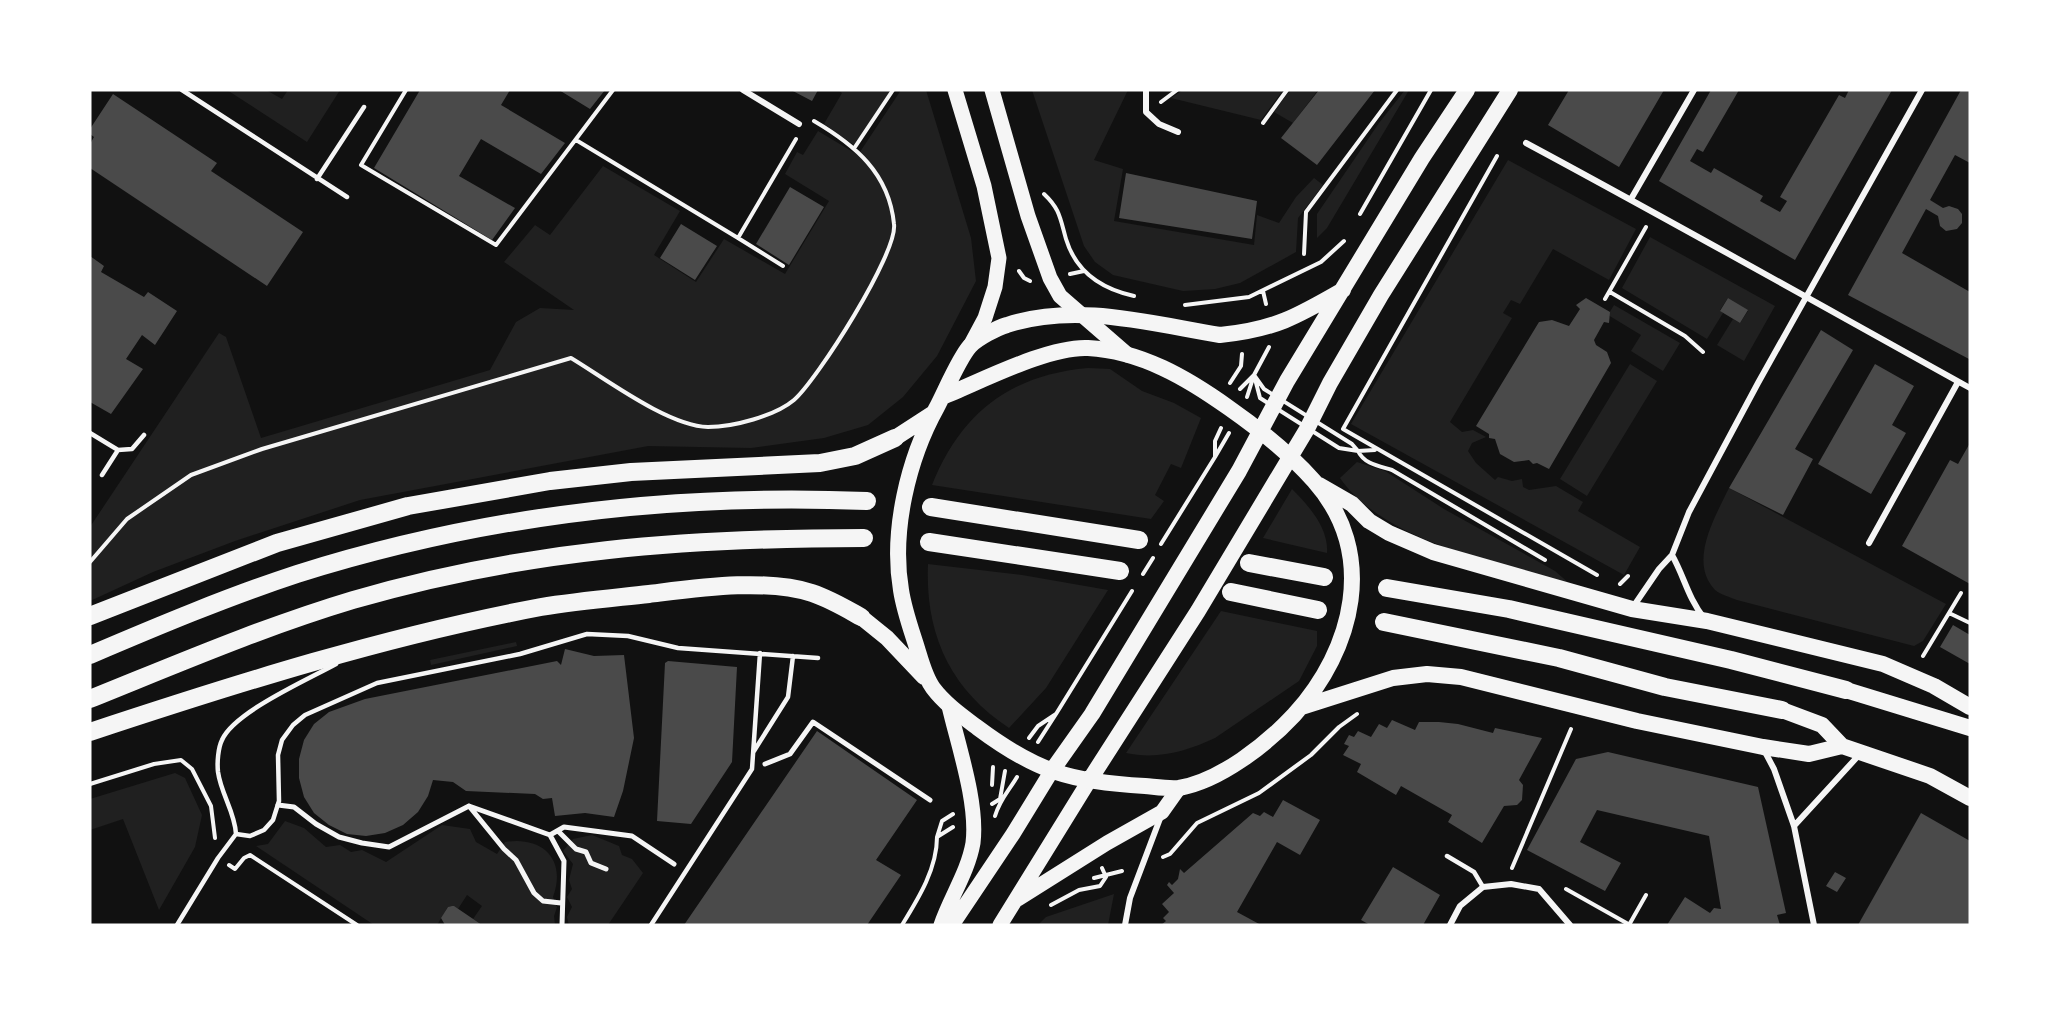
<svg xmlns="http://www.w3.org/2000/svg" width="2060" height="1015" font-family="'Source Sans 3',sans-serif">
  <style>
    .green { fill: #202020 }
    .building { fill: #4a4a4a }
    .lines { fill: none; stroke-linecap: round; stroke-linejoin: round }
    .path { stroke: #f5f5f5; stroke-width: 4 }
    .service { stroke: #f5f5f5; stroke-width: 4.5 }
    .pedestrian { stroke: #f5f5f5; stroke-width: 5 }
    .minor { stroke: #f5f5f5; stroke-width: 6 }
    .primary { stroke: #f5f5f5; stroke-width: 15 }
    .trunk { stroke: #f5f5f5; stroke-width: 16 }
    .motorway { stroke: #f5f5f5; stroke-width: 18 }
  </style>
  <rect width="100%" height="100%" fill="#111"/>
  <!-- green -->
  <path class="green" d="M227 90H266L282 99 288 90H340L307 142Z
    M838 90H891L854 145 824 124 842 93Z
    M901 90H926L971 238 976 281 937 356 903 397 868 425 824 438 751 448 648 446 360 500 235 541 153 572 90 601V527L219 333 226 337 261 438 490 370 516 322 540 308 574 310 504 262 535 225 550 235 603 166 680 211 654 255 696 282 724 239 785 274 829 201 785 174 797 152 803 155 818 131 858 155Z
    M1032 90H1128L1094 160 1123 169 1114 221 1254 245 1257 215 1279 223 1296 197 1314 178 1323 185 1298 218 1296 252 1240 283 1215 289 1183 291 1113 275 1095 262 1084 246Z
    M1183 90H1283L1261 120 1171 98Z
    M1290 90H1318L1293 123 1274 112Z
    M1405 90H1409L1327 228 1317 238V214L1379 123Z
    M1508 160 1636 229 1609 280 1553 249 1520 304 1511 300 1503 313 1512 318 1450 422 1462 432 1473 430 1486 437 1472 443 1468 451 1476 463 1495 480 1498 477 1512 481 1522 479 1523 487 1529 490 1556 486 1583 502 1578 511 1640 547 1624 575 1351 424Z
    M1650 237 1775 306 1744 361 1717 345 1733 319 1740 323 1748 311 1728 298 1720 310 1723 313 1707 339 1622 288Z
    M1614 305 1680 343 1663 371 1631 351 1641 335 1608 315Z
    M1630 364 1657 381 1587 496 1560 479Z
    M1088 368 1110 369 1142 391 1174 403 1201 418 1181 468 1171 464 1155 495 1164 501 1151 519 932 485C961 413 1010 375 1088 368Z
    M1357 462 1385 471 1444 509 1555 571 1571 585C1499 563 1384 542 1340 478Z
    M1729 488 1946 604 1923 641 1914 646 1737 600C1730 597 1721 595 1715 590 1688 562 1715 517 1729 488Z
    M1292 489C1308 505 1329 528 1327 553L1263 538Z
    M928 564 1022 575 1108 590 1046 688 1009 728C950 689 925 634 928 564Z
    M1221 611 1317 631V646L1299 681 1215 738C1187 751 1158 760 1126 753Z
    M516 642 517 646 431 665 430 660Z
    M175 773 185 778 202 815 195 847 159 910 123 819 90 830V799Z
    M285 821 304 828 326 847 340 845 351 852 362 850 386 862 442 825 470 829 476 842 497 854 505 842C542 836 567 859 553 897L557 907 554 916 555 925H482L473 919 482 906 467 895 458 909 452 906 448 907 437 925H374L256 846 268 844Z
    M592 835 619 846 622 855 632 859 643 873 608 925H569L567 917 572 907 567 897 572 889 569 880 573 864 563 851 573 839Z
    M1114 894 1108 925H1038L1046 917Z"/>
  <!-- building -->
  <path class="building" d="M420 90H510L501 105 565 143 541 174 481 139 459 176 515 208 492 240 374 168Z
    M559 90H605L590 109Z
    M791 90H818L812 101Z
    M1319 90H1375L1317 165 1281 138Z
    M1569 90H1664L1619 167 1548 125Z
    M1711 90H1739L1703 152 1697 149 1690 161 1711 173 1714 168 1763 196 1760 201 1780 212 1787 201 1780 197 1839 95 1845 98 1849 90H1892L1795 260 1659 181Z
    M1961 90H1970V163L1955 155 1930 200 1943 208 1949 206 1958 209 1962 214V223L1957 229 1946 231 1940 226 1938 216 1926 209 1902 253 1970 292 1969 359 1848 295Z
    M113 94 217 163 211 171 303 232 267 286 90 168V144L94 137 90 134V129Z
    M1126 173 1257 201 1252 239 1119 218Z
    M790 187 824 207 789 265 756 244Z
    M681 224 717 246 695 280 660 258Z
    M90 256 104 266 101 272 144 297 148 292 177 311 155 345 142 335 126 359 143 369 111 414 90 402Z
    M1586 298 1610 312 1609 323 1604 322 1594 340 1596 345 1607 352 1611 363 1549 469 1537 463 1533 464 1529 460 1514 462 1500 454 1495 439 1489 438V434L1476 426 1539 322 1552 320 1569 326 1580 309 1576 305Z
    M1728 298 1748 310 1740 323 1720 311Z
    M1821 330 1853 350 1795 449 1813 459 1783 515 1729 488Z
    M1875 364 1914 386 1892 425 1906 433 1871 494 1818 464Z
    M1970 443V584L1902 546 1950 460 1958 464Z
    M1953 625 1970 635V664L1940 647Z
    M565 649 594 656 624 655 634 738 623 791 614 817 585 813 555 816 552 798 543 799 535 794 466 791 453 782 433 780 428 796 418 812 403 825 385 833 366 836 347 834 329 825 314 813 304 797 299 778V759L304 740 314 724 329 712 365 699 557 661 561 665Z
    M668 661 737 667 732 762 691 824 657 821 665 663Z
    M1392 720 1415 730 1419 722H1439L1458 724 1493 733 1495 728 1542 738 1519 780 1523 785 1522 800 1517 805 1504 806 1482 843 1448 822 1452 815 1401 786 1396 795 1357 772 1361 764 1343 755 1349 746 1344 744 1349 735 1354 737 1358 731 1371 737 1379 724 1387 728Z
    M817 731 917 800 876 860 901 875 867 925H684Z
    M1608 752 1758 787 1786 913 1777 915 1780 925H1667L1685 897 1710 913 1714 908 1721 909 1709 836 1597 810 1580 842 1621 863 1605 891 1527 850 1576 759Z
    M1283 800 1320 820 1300 855 1277 842 1237 912 1261 925H1161L1166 921 1163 918 1169 912 1162 904 1174 893 1167 885 1169 882 1172 885 1178 879 1180 869 1184 873 1253 813 1260 816 1264 812 1273 817Z
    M1921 813 1970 841V925H1858Z
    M1393 867 1440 895 1423 925H1370L1361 920Z
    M1835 872 1846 878 1837 892 1826 886Z
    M452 906H454L482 925H445L441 918 448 907Z"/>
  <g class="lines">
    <!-- path -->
    <path class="path" d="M406 90 361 165 496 245 613 90
      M1161 102 1177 90
      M1263 123 1287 90
      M576 140 738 238 796 139
      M855 147 893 90
      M1497 156 1343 429 1597 575
      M1044 194C1060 209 1060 218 1066 239 1076 272 1102 289 1134 296
      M1360 214 1431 90
      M738 238 783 266
      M1304 254 1306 212 1397 90
      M1019 271 1024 278 1030 281
      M1070 274 1084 271
      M1263 291 1266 304
      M1610 292 1685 336 1703 352
      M1605 299 1646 227
      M1185 305 1249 297 1321 262 1344 241
      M1254 375 1264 389 1352 444 1358 451 1339 448 1260 398Z
      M1230 383 1241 366 1242 354
      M1240 389 1254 375
      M1247 397 1254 375 1269 347
      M1221 428 1215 441V457L1229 433
      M1358 451C1364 464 1379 466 1392 470L1545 560
      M1358 451 1375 450
      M1161 544 1215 457
      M90 562 127 519 191 475 262 449 571 358C606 379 668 426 708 427 733 427 775 416 794 400 817 380 898 253 894 224 889 173 855 145 814 121
      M1143 574 1153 558
      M1620 584 1628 576
      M1949 613 1970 623
      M1923 656 1961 593
      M1056 714 1132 591
      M1029 738 1038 726 1056 714 1038 742
      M90 784 154 764 181 760 192 769 211 806 215 838
      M992 785 993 767
      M992 804 1000 799 1005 771
      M953 814 942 821 937 837 953 827
      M995 816C1000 799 1008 792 1017 777
      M1163 857 1170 854 1197 823 1259 793 1311 755 1339 727 1357 714
      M229 865 235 869 244 858 250 855 357 925
      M1512 868 1571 729
      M1094 878 1122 871
      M1566 889 1630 925
      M1051 905 1079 890 1100 886 1106 877 1102 868
      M902 925C918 899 937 869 937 837
      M1629 925 1646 895"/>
    <!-- service -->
    <path class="service" d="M182 90 347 197
      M317 179 364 107
      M90 433 118 450
      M102 475 118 450 132 449 144 435
      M754 751 788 697 793 656
      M236 834 250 836 264 830 273 820 279 801 278 755 282 740 293 725 305 715 377 683 520 654 587 634 628 636 678 648 818 658
      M1447 856 1474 872 1483 887
      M177 925 218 858 236 834C235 812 221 794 218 772 217 763 218 748 222 740 234 712 309 679 336 664
      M651 925 752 769 760 653"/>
    <!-- pedestrian -->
    <path class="pedestrian" d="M765 764 790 754 813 722 930 800
      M278 805 294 807 316 824 339 837 362 843 389 847 469 806 504 849 516 860 534 893 543 901 561 903
      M469 806 550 835
      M558 831 576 849 586 852 591 863 606 869
      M562 925 564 861 550 835 564 827 632 836 674 864"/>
    <!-- minor -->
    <path class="minor" d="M743 90 799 124
      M1146 90V112L1159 124 1178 132
      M1526 143C1675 223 1822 306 1970 388
      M1631 199 1694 90
      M1869 543 1958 382
      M1672 555C1684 576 1688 598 1704 618
      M1633 607 1659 569 1672 555 1689 512 1758 383 1922 90
      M1764 750 1774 769 1794 826 1814 925
      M1794 826 1859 755
      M1125 925 1130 898 1161 816
      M1450 925 1460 906 1483 887 1511 884 1539 889 1570 925"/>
    <!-- primary -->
    <path class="primary" d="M955 90 984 186 999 258 995 287 985 318 970 346
      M992 90 1028 216 1050 278 1060 296 1128 355
      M1018 899 1107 843 1162 812 1179 788
      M941 925C950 898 968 872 973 843 978 803 958 745 949 706
      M952 925 1013 834 1051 772
      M1000 925 1089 781"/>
    <!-- trunk -->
    <path class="trunk" d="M942 397C980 382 1048 346 1088 348 1141 351 1187 378 1229 408 1259 429 1289 453 1314 481 1378 553 1354 649 1294 715 1267 744 1220 781 1179 788 1169 789 1156 787 1145 786 1071 782 1037 772 978 728 962 716 945 704 933 688 925 677 921 661 917 648 911 629 904 610 901 590 891 531 908 459 937 407 945 392 959 358 970 346 978 338 997 328 1007 325 1076 302 1152 324 1220 335 1274 330 1298 316 1343 290
      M895 438 932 414
      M1319 485 1352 504 1369 521 1389 533 1433 552 1632 609 1707 621 1883 664 1934 686 1970 707
      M861 617 887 638 924 677
      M1846 690 1970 728
      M1302 707 1393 678 1427 674 1461 677 1637 721 1763 747 1809 754 1842 746
      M1782 710 1822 725 1842 746 1930 776 1970 798
      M1051 772 1092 714 1239 471 1287 381 1422 158 1467 90
      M1089 781 1198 611 1307 429 1330 383 1381 295 1510 90"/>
    <!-- motorway -->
    <path class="motorway" d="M931 507 1139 540
      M929 542 1120 571
      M1249 563 1324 577
      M1387 588 1509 609 1731 660 1846 690
      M1231 592 1318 610
      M90 616 277 543 408 506 550 481 631 472 820 463 855 456 895 438
      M1384 622 1559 658 1665 687 1782 710
      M90 655C158 626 227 597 297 574 481 516 674 493 867 501
      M90 699C177 664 263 627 353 600 524 550 687 538 864 538
      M90 732C238 683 387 636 541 607 577 601 613 598 649 594 698 588 765 578 812 593 830 599 845 608 861 617"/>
  </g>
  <!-- border -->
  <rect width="2060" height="1015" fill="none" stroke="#ffffff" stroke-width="183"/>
</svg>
